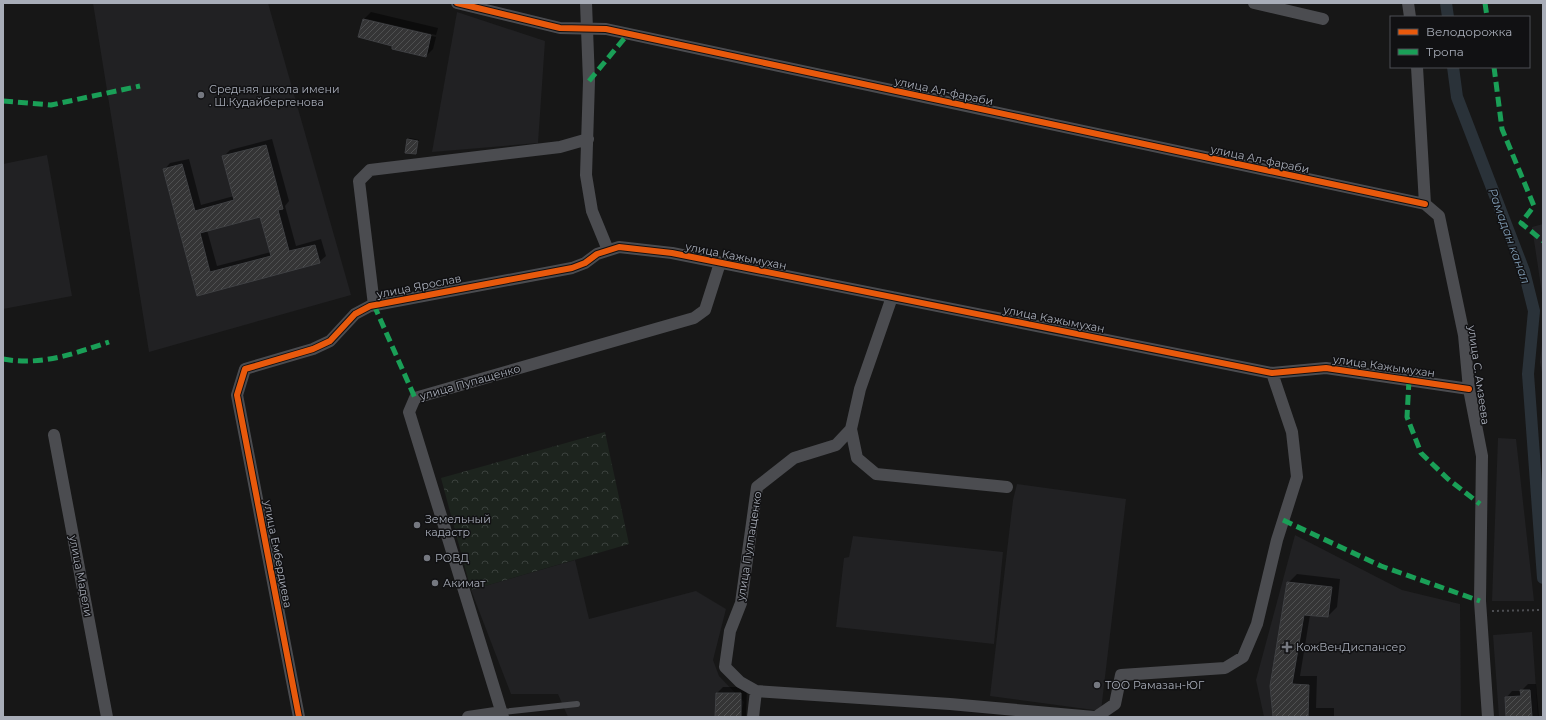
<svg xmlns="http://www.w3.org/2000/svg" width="1546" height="720" font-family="Montserrat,sans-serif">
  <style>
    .built { fill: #212123 }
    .forest { fill: url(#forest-crowns) }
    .shadow { fill: #0007; fill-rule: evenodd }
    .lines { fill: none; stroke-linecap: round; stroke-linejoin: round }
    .canal { stroke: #2a3239; stroke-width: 12 }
    .building { fill: url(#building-hatch); stroke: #3f4043; fill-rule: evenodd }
    .path { stroke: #4d4e52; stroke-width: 2; stroke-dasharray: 2 3; stroke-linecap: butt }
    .service { stroke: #4b4c50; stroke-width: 6 }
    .minor { stroke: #4b4c50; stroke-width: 12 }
    .quiet { stroke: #1a9f57; stroke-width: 5; stroke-dasharray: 10 5; stroke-linecap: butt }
    .cycleway-casing { stroke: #111113; stroke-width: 8 }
    .cycleway { stroke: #e8590c; stroke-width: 6 }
    .poi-dot { fill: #757880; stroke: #111113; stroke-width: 1.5 }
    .labels { text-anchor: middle; stroke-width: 3; stroke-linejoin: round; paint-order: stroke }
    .poi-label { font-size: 11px; fill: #a8adb8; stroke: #111113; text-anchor: start }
    .street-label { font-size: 11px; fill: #a8adb8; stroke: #111113 }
    .water-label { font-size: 12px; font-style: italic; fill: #7f9bb3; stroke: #111113 }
  </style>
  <defs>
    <pattern id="forest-crowns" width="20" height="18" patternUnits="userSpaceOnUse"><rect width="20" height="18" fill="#1d241e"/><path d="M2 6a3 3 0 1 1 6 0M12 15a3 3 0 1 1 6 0" fill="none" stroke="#3b413d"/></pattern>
    <pattern id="building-hatch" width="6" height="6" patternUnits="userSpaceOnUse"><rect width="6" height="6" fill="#353536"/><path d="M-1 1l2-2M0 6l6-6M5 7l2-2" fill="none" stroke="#4f5051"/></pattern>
  </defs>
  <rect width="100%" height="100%" fill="#171717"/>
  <!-- built -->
  <path class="built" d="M93 3H268L351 295 149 352Z
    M457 12 545 41 538 143 432 152Z
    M47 155 72 296 3 309V164Z
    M1543 224V300L1532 227Z
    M1543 335V378L1540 362Z
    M1498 438 1516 439 1534 601H1492Z
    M1017 484 1126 499 1101 711 990 696 1013 500Z
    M1295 535 1402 590 1460 604 1461 717H1264L1256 680Z
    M853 536 1003 552 994 644 836 627 844 558 849 557Z
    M575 560 589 619 696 591 726 609 713 660 719 676 744 702 740 717H568L558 694H511L471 590Z
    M1532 632 1538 717H1499L1493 635Z"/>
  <!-- forest -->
  <path class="forest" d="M605 432 629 544 471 590 441 478Z"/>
  <!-- shadow -->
  <path class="shadow" d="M371 12 438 28 436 35 367 19V21L436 37 433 49 426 56 359 36 364 19Z
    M410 138 419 140 415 153 408 140Z
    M272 139 289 201 285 206 296 246 321 239 326 256 319 262 197 295 164 170 170 163 189 159 201 205 234 196 223 157 230 150ZM261 216 271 252 217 266 207 230Z
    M1297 574 1340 579 1337 607 1328 616 1310 615 1300 676H1317L1316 708H1334V717H1274L1288 583Z
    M1528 684H1536L1539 717H1507L1506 698 1512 691H1521Z
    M723 687H747L746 717H716L717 693Z"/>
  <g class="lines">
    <!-- canal -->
    <path class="canal" d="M1446 3 1448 17
      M1453 67 1457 97 1524 271 1534 311 1528 374 1543 578"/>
  </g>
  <!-- building -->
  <path class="building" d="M363 19 431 35 426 57 392 49V46L358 37Z
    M407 139 418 141 416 154 405 153Z
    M266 145 283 209 278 210 289 251 315 245 320 263 197 296 163 169 182 164 195 211 234 200 222 156ZM260 217 271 256 210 272 200 233Z
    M1287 582 1332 587 1328 617 1304 615 1292 684 1309 685 1308 717H1273L1270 686Z
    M1520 690H1530L1532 717H1506L1505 697 1521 696Z
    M716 693H741V717H715Z"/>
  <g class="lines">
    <!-- path -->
    <path class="path" d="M1492 611 1543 610"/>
    <!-- service -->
    <path class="service" d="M502 712 577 704"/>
    <!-- minor -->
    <path class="minor" d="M457 3 560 28 606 29 1425 204
      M586 3 589 81 586 175 592 211 608 250
      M1254 3 1323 19
      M1408 3 1410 17
      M1417 67 1425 204 1439 216 1464 335 1469 389 1482 456 1480 601 1488 717
      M892 297 860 389 851 429 836 445 794 458 757 487 741 603 730 631 725 667 740 682 756 691 950 704 1094 717
      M374 305 359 181 370 170 560 147 588 139
      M851 429 857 458 876 474 1007 487
      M54 435 107 717
      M299 717 237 395 245 369 313 349 330 341 355 314 370 306 572 268 585 263 597 254 619 247 672 253 1272 373 1326 368 1469 389
      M468 717 502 712
      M503 717 409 412 415 398 694 318 705 310 720 263
      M753 717 756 691
      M1096 717 1115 704 1121 675 1225 668 1243 657 1257 624 1277 540 1297 477 1292 432 1272 373"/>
    <!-- quiet -->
    <path class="quiet" d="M1485 3 1487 17
      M1494 67 1502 129 1534 206 1521 223 1543 241
      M589 81 628 34
      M3 101 51 105 140 86
      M374 305 415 398
      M3 359C41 366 73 354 109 342
      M1409 380 1407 417 1421 453 1448 479 1480 504
      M1283 520 1381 566 1480 601"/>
    <!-- cycleway casing -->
    <g class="cycleway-casing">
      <path id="cycleway" d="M457 3 560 28 606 29 1425 204
        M299 717 237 395 245 369 313 349 330 341 355 314 370 306 572 268 585 263 597 254 619 247 672 253 1272 373 1326 368 1469 389"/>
    </g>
    <!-- cycleway -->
    <use href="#cycleway" class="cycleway"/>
  </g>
  <!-- markers -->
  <g class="poi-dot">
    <circle cx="201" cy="95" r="4"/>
    <circle cx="417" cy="525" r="4"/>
    <circle cx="427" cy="558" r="4"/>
    <circle cx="435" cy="583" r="4"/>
    <path d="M1285 641h4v4h4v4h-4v4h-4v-4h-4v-4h4z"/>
    <circle cx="1097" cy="685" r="4"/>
  </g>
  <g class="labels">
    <!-- poi labels -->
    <g class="poi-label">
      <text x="209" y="93">Средняя школа имени<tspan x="209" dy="13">. Ш.Кудайбергенова</tspan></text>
      <text x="425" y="523">Земельный<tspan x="425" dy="13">кадастр</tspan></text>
      <text x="435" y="562">РОВД</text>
      <text x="443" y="587">Акимат</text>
      <text x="1296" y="651">КожВенДиспансер</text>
      <text x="1105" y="689">ТОО Рамазан-ЮГ</text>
    </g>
    <!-- street labels -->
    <g class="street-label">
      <text transform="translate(944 91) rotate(12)" y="4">улица Ал-фараби</text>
      <text transform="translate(1260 159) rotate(12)" y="4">улица Ал-фараби</text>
      <text transform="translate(736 256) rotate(11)" y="4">улица Кажымухан</text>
      <text transform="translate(419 286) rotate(-11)" y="4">улица Ярослав</text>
      <text transform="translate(1054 319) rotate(11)" y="4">улица Кажымухан</text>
      <text transform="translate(1384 366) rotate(8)" y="4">улица Кажымухан</text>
      <text transform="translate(1479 375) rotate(82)" y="4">улица С. Амзеева</text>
      <text transform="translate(470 382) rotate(-16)" y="4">улица Пупащенко</text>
      <text transform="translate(749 546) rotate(-81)" y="4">улица Пулпащенко</text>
      <text transform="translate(278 554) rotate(79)" y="4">улица Ембердиева</text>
      <text transform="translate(81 576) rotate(79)" y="4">улица Мадели</text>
    </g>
    <!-- water labels -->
    <g class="water-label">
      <text transform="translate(1509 236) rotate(70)" y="4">Рамадан канал</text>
    </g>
  </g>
  <!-- border -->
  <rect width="1546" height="720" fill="none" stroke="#a8adb8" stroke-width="8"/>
  <!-- legend -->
  <rect x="1390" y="16" width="140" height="52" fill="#111113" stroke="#4d4f55"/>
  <rect x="1398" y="29" width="20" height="6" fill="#e8590c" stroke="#4d4f55"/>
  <text x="1426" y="36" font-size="12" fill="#a8adb8">Велодорожка</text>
  <rect x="1398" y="49" width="20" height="6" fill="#1a9f57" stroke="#4d4f55"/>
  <text x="1426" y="56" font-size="12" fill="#a8adb8">Тропа</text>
</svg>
